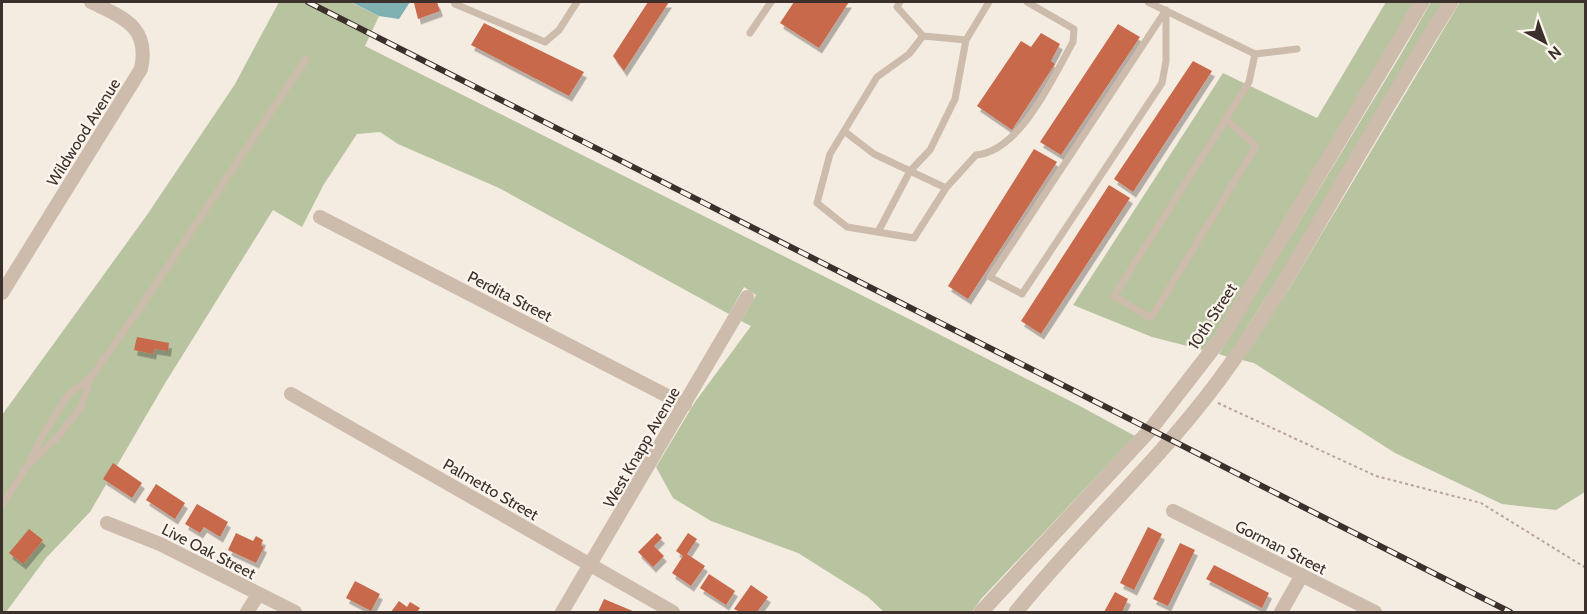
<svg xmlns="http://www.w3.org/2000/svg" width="1587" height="614" font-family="Cabin,sans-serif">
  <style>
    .green { fill: #b8c4a0 }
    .water { fill: #7fb0b2 }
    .building { fill: #c8694b; filter: url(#shadow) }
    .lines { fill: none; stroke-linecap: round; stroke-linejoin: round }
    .path { stroke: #b9a596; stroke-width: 2; stroke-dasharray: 3 3; stroke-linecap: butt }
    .service { stroke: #cdbbac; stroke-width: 7 }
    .minor { stroke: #cdbbac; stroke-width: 14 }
    .tertiary { stroke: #cdbbac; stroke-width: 15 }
    .rail-casing { stroke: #3b302b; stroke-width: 6 }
    .rail { stroke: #fbf5ee; stroke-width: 4; stroke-dasharray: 11; stroke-linecap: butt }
    .labels { text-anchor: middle; stroke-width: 4.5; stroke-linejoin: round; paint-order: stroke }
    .street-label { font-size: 16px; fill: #3b302b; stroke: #fbf5ee }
  </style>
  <defs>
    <filter id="shadow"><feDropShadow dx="3" dy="5.5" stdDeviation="0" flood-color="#0004"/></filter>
  </defs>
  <rect width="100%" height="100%" fill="#f4ebe1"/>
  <!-- green -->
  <path class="green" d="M279 2H350L379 16 365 46 915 322 1078 405 1135 436 981 599 972 612H884L868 597 798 553 711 521 673 498 656 467 695 402 751 326 741 321 756 295 744 287 729 314 499 188 398 144 380 132 357 134 324 184 302 227 273 210 164 385 90 512 46 558 6 612H2V415L147 215 235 84Z
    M1386 2H1414L1216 333 1203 350 1152 337 1073 305 1223 73 1317 118Z
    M1431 2H1443L1278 279 1228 357 1219 354 1400 56Z
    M1460 2H1585V492L1556 510 1502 504 1395 453 1254 363 1242 360 1290 287Z"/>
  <!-- water -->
  <path class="water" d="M351 2H350H410L399 19 379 16Z"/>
  <!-- building -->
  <path class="building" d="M419 2H437L440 11 418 19 414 3Z
    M648 2H669L624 71 613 56Z
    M794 2H849L819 48 780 23Z
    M484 23 584 72 569 96 471 45Z
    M1118 24 1140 37 1061 155 1040 142Z
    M1041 33 1060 44 1051 61 1055 64 1012 130 977 106 1021 41 1031 47Z
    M1193 61 1212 71 1133 192 1114 179Z
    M1034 149 1057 162 968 299 948 286Z
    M1109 185 1130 198 1041 334 1021 321Z
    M137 337 169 343 168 351 154 349 153 354 134 350Z
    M113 463 142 483 132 498 103 479Z
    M156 484 185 503 175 519 146 500Z
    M197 504 228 522 220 537 204 527 200 533 185 524Z
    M1148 527 1162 534 1134 590 1120 583Z
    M29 529 43 540 23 564 9 553Z
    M236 533 253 541 256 536 263 540 261 545 264 547 256 563 228 550Z
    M657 533 662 538 654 546 664 556 653 567 638 552Z
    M688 533 697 539 687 554 705 566 691 586 672 573 683 556 676 551Z
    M1180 543 1195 550 1168 606 1153 599Z
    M1214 565 1269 593 1262 608 1206 579Z
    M709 574 735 591 726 605 700 588Z
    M355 581 380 594 371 611 346 598Z
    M751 585 768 597 757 612H740L734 609Z
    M1115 592 1128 599 1122 612H1104Z
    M604 599 635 612H598Z
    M399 601 407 607 410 602 420 608 417 612H391Z"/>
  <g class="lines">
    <!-- path -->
    <path class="path" d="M1218 403 1376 476 1481 503 1586 568"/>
    <!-- service -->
    <path class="service" d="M454 2 455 4 545 42 559 30 577 2
      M900 2 897 7 923 36 909 54 877 77 830 154 817 203 847 227 914 238 946 188 976 155C1021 151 1053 77 1073 42L1074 29 1027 2
      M1148 2 1255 54 1297 49
      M1166 10V61L1162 83 1022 294 990 277Z
      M750 33 771 2
      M923 36 966 40
      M1226 119 1256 146 1151 318 1114 296 1226 119 1249 82 1255 54
      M844 131 874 154 946 188
      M878 232 910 171 930 150 955 99 966 40 989 2
      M32 461 56 439 81 407 91 377
      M2 505 29 463 45 431 69 394 91 377 136 314 306 59"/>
    <!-- minor -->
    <path class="minor" d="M320 217 685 405
      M2 293 141 69C150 27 124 18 91 2
      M291 394 673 612
      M1173 511 1375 612
      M107 523 160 544 295 612
      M247 612 258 595
      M562 612 747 297
      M1281 612 1302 575"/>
    <!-- tertiary -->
    <path class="tertiary" d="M981 612 1150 430 1222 337 1422 2
      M1016 612C1085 526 1169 453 1232 362 1275 302 1311 236 1348 173 1382 115 1416 58 1451 2"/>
    <!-- rail casing -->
    <g class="rail-casing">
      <path id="rail" d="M308 2 1510 612"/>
    </g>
    <!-- rail -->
    <use href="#rail" class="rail"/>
  </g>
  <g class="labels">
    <!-- street labels -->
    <g class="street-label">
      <text transform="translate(83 132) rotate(-58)" y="6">Wildwood Avenue</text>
      <text transform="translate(510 296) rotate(27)" y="6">Perdita Street</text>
      <text transform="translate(1212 316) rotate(-57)" y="6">10th Street</text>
      <text transform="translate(641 447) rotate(-60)" y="6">West Knapp Avenue</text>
      <text transform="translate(491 489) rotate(30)" y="6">Palmetto Street</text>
      <text transform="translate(1281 547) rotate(27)" y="6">Gorman Street</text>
      <text transform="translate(209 551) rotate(27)" y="6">Live Oak Street</text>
    </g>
  </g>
  <!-- border -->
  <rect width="1587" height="614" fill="none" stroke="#3b302b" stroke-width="6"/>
  <!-- north arrow -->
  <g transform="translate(1545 42) rotate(139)" stroke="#fbf5ee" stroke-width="4.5" paint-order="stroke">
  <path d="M0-4.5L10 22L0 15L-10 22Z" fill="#3b302b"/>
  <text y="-9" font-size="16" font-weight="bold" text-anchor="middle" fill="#3b302b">N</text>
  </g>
</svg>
